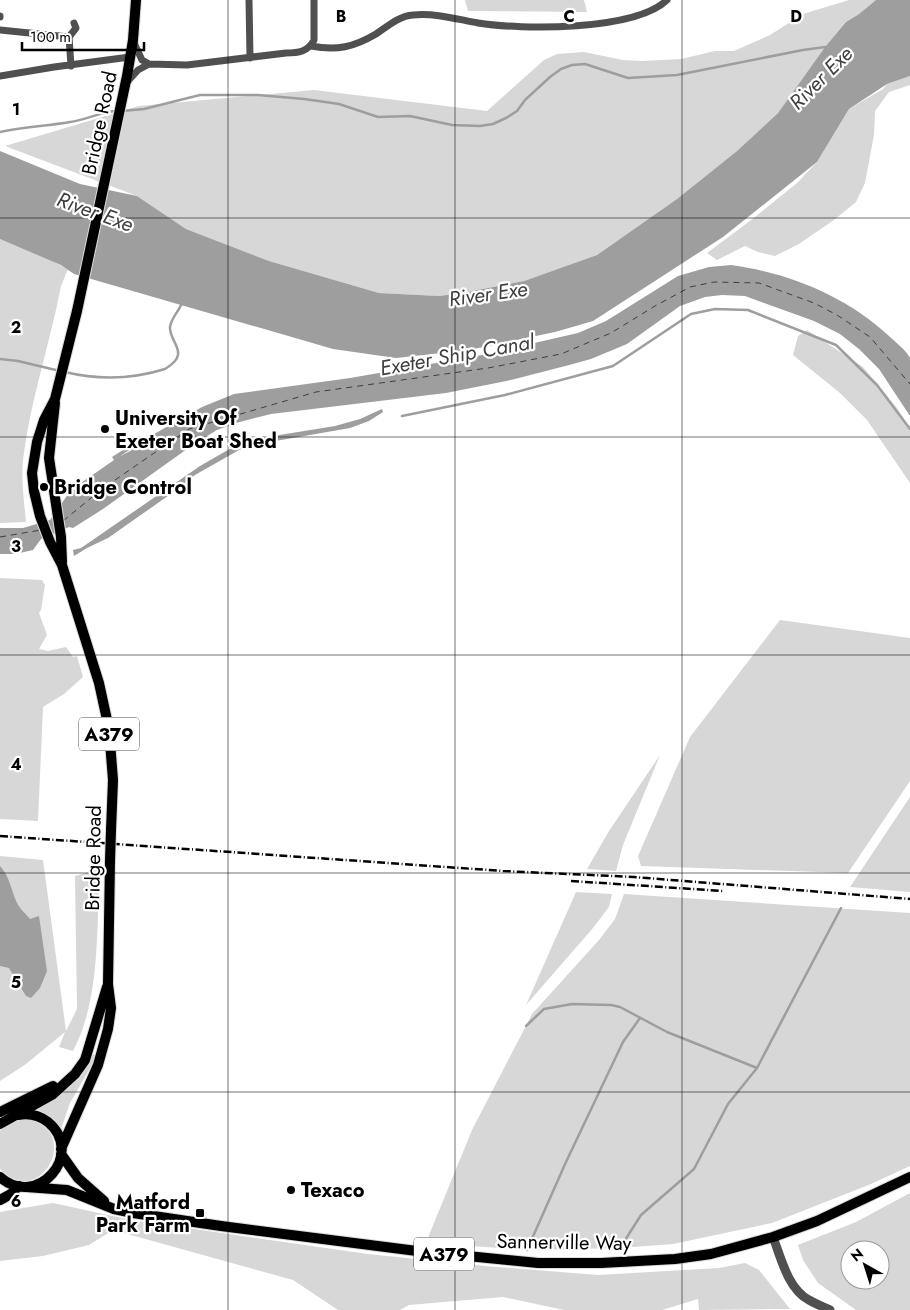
<svg xmlns="http://www.w3.org/2000/svg" width="910" height="1310" font-family="Jost,sans-serif">
  <style>
    .green { fill: #d7d7d7; fill-rule: evenodd }
    .water { fill: #9e9e9e }
    .lines { fill: none; stroke-linecap: round; stroke-linejoin: round }
    .stream { stroke: #9e9e9e; stroke-width: 2.5 }
    .ferry { stroke: #3f3f3f; stroke-width: 1; stroke-dasharray: 6 5; stroke-linecap: butt }
    .primary-casing { stroke: #dbdbdb; stroke-width: 12 }
    .minor { stroke: #505050; stroke-width: 7 }
    .tertiary { stroke: #505050; stroke-width: 9 }
    .primary { stroke: #000; stroke-width: 10 }
    .rail { stroke: #000; stroke-width: 2.5; stroke-dasharray: 8 2.5 1 2.5; stroke-linecap: butt }
    .primary-bridge-casing { stroke: #dbdbdb; stroke-width: 12; stroke-linecap: butt }
    .primary-bridge { stroke: #000; stroke-width: 10 }
    .grid { fill: none; stroke: #000; stroke-width: 1; stroke-opacity: 0.55 }
    .poi-dot { fill: #000; stroke: #fff; stroke-width: 2 }
    .labels { text-anchor: middle; stroke-width: 4.5; stroke-linejoin: round; paint-order: stroke }
    .shield { fill: #fff; stroke: #4c4c4c; stroke-width: 1 }
    .shield-label { font-size: 19px; font-weight: bold; fill: #000 }
    .street-label { font-size: 20px; fill: #000; stroke: #fff }
    .poi-label { font-size: 20px; font-weight: bold; fill: #000; stroke: #fff; text-anchor: start }
    .water-label { font-size: 21px; font-style: italic; fill: #3f3f3f; stroke: #fff }
    .grid-label { font-size: 16px; text-anchor: middle; font-weight: bold; fill: #000; stroke: #fff; stroke-width: 4.5; stroke-linejoin: round; paint-order: stroke }
  </style>
  <rect width="100%" height="100%" fill="#fff"/>
  <!-- green -->
  <path class="green" d="M465 0H584L587 12 468 11Z
    M849 0H876L859 14 846 22 825 47 778 113 737 151 677 199 597 255 524 281 462 293 439 296 379 293 269 261 186 229 137 196 5 146 139 106 314 90 487 111 544 60 557 54 584 52 623 60 642 61 681 59 715 51H734L770 35 803 14Z
    M910 76V85L889 92 875 111 874 135 865 183 856 202 834 220 799 244 775 256 758 252 745 246 717 260 707 253 755 217 797 183 817 162 849 109 883 89 887 84Z
    M0 239 45 257 68 269 61 286C50 344 30 401 23 460 21 480 24 501 26 522L0 523Z
    M807 330 863 367 897 408 910 429V483L867 420 840 393 793 355 798 336Z
    M0 578 42 580 45 585 41 610 39 613 47 635 39 649 48 651 66 647 73 657 77 656 83 677 64 694 43 707 38 821 0 819Z
    M780 620 910 638V781L848 873 641 866 638 856 690 737Z
    M660 755 623 845 616 871 587 869 609 831Z
    M910 797V892L850 887Z
    M0 856 43 860 66 1031 77 1009 75 876 100 869C96 929 101 998 73 1051L59 1047 65 1032 26 1064 0 1081Z
    M576 892 612 894 609 907 593 928 526 1005Z
    M624 894 910 913V1166L871 1184 772 1223 673 1244 620 1248 527 1250 471 1246 427 1240 472 1130 532 1014 599 940 615 919Z
    M92 1054 97 1056 70 1103 61 1129 53 1119 36 1108Z
    M19 1119C23 1120 30 1119 34 1121 80 1138 38 1209 0 1169V1131L5 1125Z
    M910 1193V1310H856L818 1283 803 1260 798 1245 856 1222ZM850 1250H880V1280H850Z
    M53 1203 131 1220 368 1254 485 1266 598 1275 719 1268 745 1263 759 1270 790 1309 699 1310 698 1299 662 1310H564L503 1297 409 1305 400 1310H338L293 1280 113 1230 89 1245 43 1256 0 1261V1212Z"/>
  <!-- water -->
  <path class="water" d="M876 0H910V76L887 84 849 109 817 162 723 237 593 321 555 332 469 350 396 358 333 349 74 274 61 265 0 239V151L80 184 137 196 186 229 269 261 379 293 439 296 462 293 524 281 597 255 677 199 737 151 778 113 825 47 846 22 859 14Z
    M731 265C789 273 846 296 889 336 895 342 906 350 910 358 910 365 910 406 910 416L879 369 859 349 840 334 814 321 745 296 722 295 705 297 680 306 627 344 591 359 573 364 511 380 446 393 271 414 236 423 217 430 194 444 103 509 73 528 69 527 41 539 33 550 15 554H0V528H23L50 520 71 490 114 460 112 457 129 446 131 449 119 457 132 450 131 447 202 407 234 394 350 378 482 355 578 333 606 321 678 276 709 267Z
    M382 409 383 412 369 421 350 428 252 445 239 450 195 475 175 491 108 538 87 548 74 556 73 550 81 548 200 466 233 447 261 438 335 426 360 419Z
    M0 866C10 877 11 890 17 903 20 909 26 914 30 919L39 916 47 971 40 988 31 998 26 996 9 968 0 966Z"/>
  <g class="lines">
    <!-- stream -->
    <path class="stream" d="M122 111 144 109 200 95H258L304 99 339 104 378 117 410 116 452 125 480 126 493 124 506 118 517 111 525 100 550 77 561 69 572 65 585 64 628 78 677 75 803 50 825 47
      M0 132C23 127 47 126 70 122 86 120 100 112 116 111
      M0 359 18 361 60 371
      M65 372C98 380 133 379 165 369 192 353 169 343 170 327 171 319 178 312 181 305
      M402 416 505 395 613 366 691 314 715 309 748 310 836 345 877 385 910 429
      M526 1026 544 1009 572 1004 611 1005 620 1007 667 1032 757 1068
      M620 1248 641 1215 694 1169 728 1104 757 1068 841 908
      M527 1250 566 1162 623 1042 640 1018"/>
    <!-- ferry -->
    <path class="ferry" d="M63 521 102 489 189 429 316 392 488 368 561 354 611 333 655 306 690 287 714 282 759 283 814 303 837 315 870 337 910 384
      M0 537 41 530"/>
    <!-- primary casing -->
    <g class="primary-casing">
      <path id="primary" d="M55 403 49 458 61 537 62 562
        M111 830 113 780 109 729 99 683 62 565 50 542 40 516 34 491 32 473 37 442 44 420 55 399 77 311 127 76 133 40 136 0
        M0 1112 53 1086
        M0 1124 52 1095 75 1074 85 1060 107 987
        M61 1149 98 1065 108 1029 111 1008 108 984 110 861
        M61 1154 78 1178 104 1201
        M0 1177C37 1210 86 1154 48 1122 39 1115 28 1113 18 1115
        M26 1187 67 1190 114 1209 133 1213 221 1226 417 1251 538 1263H601L675 1259 711 1254 773 1237 817 1221 910 1177
        M0 1200 11 1194 19 1186"/>
    </g>
    <!-- minor -->
    <path class="minor" d="M249 0 250 58
      M0 17V16
      M0 30 69 37 71 66
      M69 37 76 28 74 23
      M134 43 142 60 149 64
      M311 46C337 51 354 47 376 34 388 26 399 16 413 15 436 13 456 19 478 23 521 30 635 31 667 0
      M0 76 54 67 130 57
      M128 81 138 70 149 64 187 65 286 53C298 53 308 52 314 40V0"/>
    <!-- tertiary -->
    <path class="tertiary" d="M773 1237C781 1258 788 1289 809 1300 816 1304 823 1307 830 1310"/>
    <!-- primary -->
    <use href="#primary" class="primary"/>
    <!-- rail -->
    <path class="rail" d="M0 836 503 871 634 877 910 899
      M571 881 723 891"/>
    <!-- primary-bridge casing -->
    <g class="primary-bridge-casing">
      <path id="primary-bridge" d="M110 861 111 830"/>
    </g>
    <!-- primary-bridge -->
    <use href="#primary-bridge" class="primary-bridge"/>
  </g>
  <!-- grid -->
  <path class="grid" d="M228 0V1310M455 0V1310M682 0V1310M0 218H910M0 437H910M0 655H910M0 873H910M0 1092H910"/>
  <!-- markers -->
  <g class="poi-dot">
    <circle cx="105" cy="429" r="5"/>
    <circle cx="44" cy="487" r="5"/>
    <circle cx="291" cy="1190" r="5"/>
    <rect x="195" y="1208" width="10" height="10" rx="2.5"/>
  </g>
  <g class="labels">
    <!-- shield labels -->
    <g class="shield">
      <rect x="79" y="717.5" width="60" height="33" rx="4"/>
      <rect x="414" y="1237.5" width="60" height="33" rx="4"/>
    </g>
    <g class="shield-label">
      <text x="109" y="741">A379</text>
      <text x="444" y="1261">A379</text>
    </g>
    <!-- street labels -->
    <g class="street-label">
      <text transform="translate(99 123) rotate(-78)" y="7">Bridge Road</text>
      <text transform="translate(93 858) rotate(-89)" y="7">Bridge Road</text>
      <text transform="translate(564 1242) rotate(1)" y="7">Sannerville Way</text>
    </g>
    <!-- poi labels -->
    <g class="poi-label">
      <text x="115" y="425">University Of<tspan x="115" dy="23">Exeter Boat Shed</tspan></text>
      <text x="54" y="494">Bridge Control</text>
      <text x="301" y="1197">Texaco</text>
      <text x="190" y="1209" text-anchor="end">Matford<tspan x="190" dy="23">Park Farm</tspan></text>
    </g>
    <!-- water labels -->
    <g class="water-label">
      <text transform="translate(821 78) rotate(-45)" y="7">River Exe</text>
      <text transform="translate(95 212) rotate(20)" y="7">River Exe</text>
      <text transform="translate(488 294) rotate(-8)" y="7">River Exe</text>
      <text transform="translate(457 355) rotate(-10)" y="7">Exeter Ship Canal</text>
    </g>
  </g>
  <g class="grid-label">
    <text x="341" y="22">B</text>
    <text x="569" y="22">C</text>
    <text x="796" y="22">D</text>
    <text x="16" y="115">1</text>
    <text x="16" y="333">2</text>
    <text x="16" y="552">3</text>
    <text x="16" y="770">4</text>
    <text x="16" y="988">5</text>
    <text x="16" y="1207">6</text>
  </g>
  <!-- north arrow -->
  <g transform="translate(865 1265) rotate(321)"><circle r="24" fill="#ffffff" stroke="#999999"/>
  <path d="M0-4L9 19L0 12L-9 19Z" fill="#000000"/>
  <text y="-8" font-size="14" font-weight="bold" text-anchor="middle" fill="#000000">N</text>
  </g>
  <!-- scale -->
  <path d="M22 42v8h122v-8" fill="none" stroke="#000000" stroke-width="2.5"/>
  <text x="30" y="42" font-size="15" fill="#000000" stroke="#ffffff" stroke-width="4" paint-order="stroke">100 m</text>
</svg>
